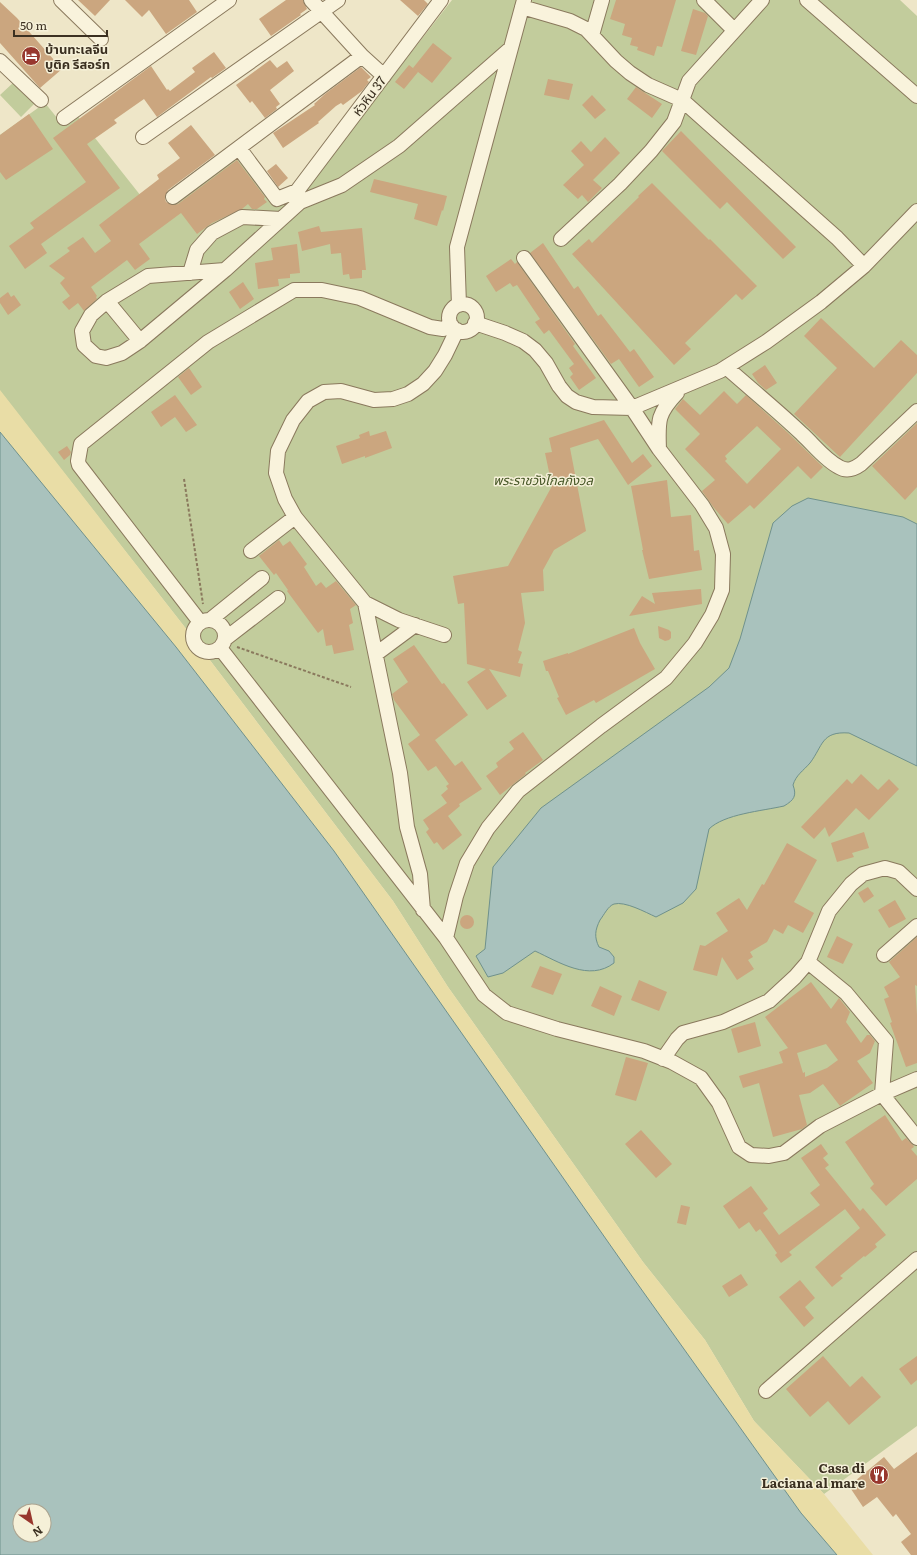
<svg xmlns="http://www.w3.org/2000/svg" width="917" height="1555" font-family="Literata,'Noto Sans Thai',serif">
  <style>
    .green { fill: #c2cc9c }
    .sand { fill: #e9dda6 }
    .water { fill: #a9c2bd; stroke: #6f918c; fill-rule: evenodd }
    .building { fill: #cba67f; fill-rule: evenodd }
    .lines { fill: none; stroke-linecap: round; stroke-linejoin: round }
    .minor-casing { stroke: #8a795d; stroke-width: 16 }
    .path { stroke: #8a795d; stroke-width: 2; stroke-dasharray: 3 2; stroke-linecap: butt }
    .minor { stroke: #f9f3dc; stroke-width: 14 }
    .labels { text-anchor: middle; stroke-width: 3; stroke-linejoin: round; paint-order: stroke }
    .poi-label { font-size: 13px; font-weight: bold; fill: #3b3021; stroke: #f5f0d8; text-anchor: start }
    .street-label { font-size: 13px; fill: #3b3021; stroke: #f5f0d8 }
    .park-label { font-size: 13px; font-style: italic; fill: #475727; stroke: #f5f0d8 }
  </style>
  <rect width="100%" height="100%" fill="#eee6c8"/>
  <!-- green -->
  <path class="green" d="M452 0H900L917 16V1426L824 1494 754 1421 705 1340 643 1262 448 987 393 901 209 659C193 652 188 648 187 630L0 391V135L45 103 62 124 76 114 156 215 238 154 277 206 301 194Z
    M14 82 35 103 21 117 0 95Z"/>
  <!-- sand -->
  <path class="sand" d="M0 390 187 630C187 648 193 652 209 659L393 901 448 987 643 1262 705 1340 754 1421 824 1494 873 1555H837L801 1513 634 1279 334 851 176 647 0 432Z"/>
  <!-- water -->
  <path class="water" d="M0 432 176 647 334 851 634 1279 801 1513 837 1555H0ZM20 1511H44V1535H20Z
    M808 498 903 517 917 524V766L849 733C821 731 823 746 810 763 803 771 796 775 793 785 797 796 794 800 784 806 762 811 724 814 709 829L696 889 683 903 656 917C645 912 625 901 614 904 608 906 604 915 600 920 595 930 594 937 599 947L609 951 614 957V963C589 982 559 962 535 951L503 973 488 977 476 956 485 949 493 867 541 808 709 687 729 668 740 639 773 523 792 506Z"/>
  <!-- building -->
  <path class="building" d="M78 0H110L95 16Z
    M125 0H189L197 12 166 34 149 10 142 17Z
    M286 0H303L307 9 300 14 301 15 271 36 259 19Z
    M400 0H424L428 4 418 16Z
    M616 0H676L662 47 657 46 654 56 637 50 638 47 630 45 632 38 622 35 625 24 610 19Z
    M0 2 17 18 62 69 40 88 0 43Z
    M693 9 705 13 708 16 696 55 681 51Z
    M433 43 452 58 432 83 413 68Z
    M214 52 226 68 212 78 211 77 157 117 144 99 114 120 117 123 87 144 120 188 41 244 47 253 25 269 9 246 34 228 30 223 86 182 53 138 151 66 167 90 168 89 170 91 195 72 192 68Z
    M270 60 277 68 287 61 294 71 270 90 280 104 276 107 277 109 265 118 252 101 250 103 236 85Z
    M409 65 418 72 404 89 395 82Z
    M361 67 371 77 367 80 369 82 362 91 343 105 341 103 336 106 318 122 319 123 283 148 273 133 315 105 314 104 325 94Z
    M548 79 573 84 569 100 544 95Z
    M636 87 662 104 652 118 627 99Z
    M592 95 606 110 595 119 582 105Z
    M29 114 53 149 6 180 0 172V135Z
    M191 125 215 155 168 190 165 198 166 202 174 205 178 204 237 160 265 197 264 199 267 202 257 209H252L248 204 242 209 212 223 197 234 181 213 139 244 150 259 135 270 127 260 91 287 97 296 96 297 97 299 84 311 78 303 69 310 62 302 70 296 60 283 65 278 49 266 70 251 67 248 83 237 95 253 111 241 99 225 159 179 157 175 180 158 168 143Z
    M681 131 796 247 783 259 727 202 720 209 662 151Z
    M605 137 620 153 593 180 602 188 588 202 582 195 578 199 563 185 584 165 571 151 581 141 591 152Z
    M276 164 288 178 278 187 267 171Z
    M374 179 447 196 443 211 442 210 437 226 414 219 418 204 370 192Z
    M652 183 709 240 710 239 757 286 742 300 736 294 685 343 691 349 674 365 572 254 589 239 592 243 639 197 638 196Z
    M319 226 321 232 362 228 366 270H362V278L350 279 349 274 343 275 341 253 331 254 330 244 302 251 298 232Z
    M543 243 574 289 578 286 598 316 601 314 630 352 634 349 654 377 639 387 619 359 611 364 530 253Z
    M297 244 300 273 290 274V278L278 279 279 286 258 289 255 263 273 260 271 248Z
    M511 259 515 264 517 262 575 344 573 346 596 378 579 390 570 377 573 374 569 368 574 364 549 330 544 334 535 322 540 319 517 285 513 287 510 283 496 292 486 276Z
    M243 282 254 299 240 309 229 292Z
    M8 292 11 297 14 295 21 305 8 315 0 303V298Z
    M821 318 874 368 901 340 917 355V373L840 457 794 414 837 368 804 336Z
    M765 365 777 383 766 390 758 383 752 374Z
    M189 368 202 387 191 395 178 377Z
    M724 391 737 404 746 395 787 432 823 467 811 479 798 466 754 509 750 505 728 524 714 508 702 491 715 480 685 449 700 434 675 409 683 399 700 415ZM757 426 781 449 747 484 725 461 727 459 725 456Z
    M175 395 197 425 186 432 175 417 161 427 151 412Z
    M604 420 632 463 643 454 652 466 628 485 598 439 570 448 586 531 554 550 543 570 544 591 521 593 525 623 518 650 522 652 518 663 523 664 520 677 489 669 507 696 487 710 467 682 486 669 467 664 464 603 458 604 453 576 508 566 552 486 545 453 552 452 549 438Z
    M917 423V487L905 500 872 466Z
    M369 431 370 436 386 431 392 448 365 458V456L342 464 336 446 360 438 359 435Z
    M67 446 71 452 70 455 64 460 58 452Z
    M667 480 671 517 691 515 694 551 699 550 702 570 649 579 642 550H643L631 486Z
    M279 540 283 546 290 541 307 564 304 567 316 586 321 582 326 588 336 581 356 605 350 609 353 623 349 625 354 650 334 654 332 645 326 646 323 629 318 633 287 591 288 590 276 573 274 575 259 556Z
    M701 589 702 604 629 616 642 596 655 604 652 593Z
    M658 626 669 630 671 632V638L669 640 665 641 659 638Z
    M634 628 640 643 655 669 596 703 594 700 566 715 557 698 559 697 548 671H546L543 661 568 653V654Z
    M414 645 442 684 444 683 468 715 435 740 455 766 462 761 482 789 459 804 460 806 448 816 462 835 443 850 437 842 434 844 426 832 429 829 423 820 447 803 441 795 448 789 446 786 449 784 436 766 428 771 408 744 420 735 394 700 392 694 408 682 393 659Z
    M523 732 543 760 525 773 526 774 500 795 486 776 498 767 496 763 514 749 509 742Z
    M861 774 878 790 889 779 899 789 869 820 856 808 829 837 825 827 814 839 801 827 847 779 852 784Z
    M864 832 869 848 852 853 854 857 837 862 831 843Z
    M787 843 817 860 794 902 814 913 803 933 788 925 783 934 774 929 767 942 750 952 753 957 748 960 754 969 737 980 722 957 717 976 693 970 700 945 705 946 728 931 716 913 739 898 747 910 762 884 764 885Z
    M868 887 874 896 864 903 858 893Z
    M895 900 906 919 889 928 878 910Z
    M460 922a7 7 0 1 1 14 0a7 7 0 1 1-14 0Z
    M837 936 853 944 843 964 827 957Z
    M917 937V986L915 985 917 1015V1063L906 1067 890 1023 892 1022 884 999 889 997 884 987 900 977 889 962Z
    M540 966 562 974 553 995 531 987Z
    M639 980 667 992 659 1011 631 1000Z
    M811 982 831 1009 839 998 850 1012 846 1022 861 1043 867 1035H870L875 1041 870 1053 857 1061 873 1083 840 1106 823 1084 810 1093 799 1095 807 1125 802 1129 773 1137 759 1083 743 1088 739 1076 783 1063 779 1052 788 1048 765 1017ZM826 1044 838 1060 827 1068 805 1077V1072L803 1073 797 1053Z
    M600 986 622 996 614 1016 591 1006Z
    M755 1022 761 1046 738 1053 731 1029Z
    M626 1057 648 1063 636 1101 615 1095Z
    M885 1115 902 1141 906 1138 913 1145 914 1147 911 1149 917 1156V1179L886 1206 870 1188 874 1184 845 1142Z
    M641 1130 672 1164 656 1178 625 1144Z
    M821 1144 828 1154 823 1158 829 1165 825 1168 860 1211 863 1208 886 1235 875 1244 877 1247 865 1257 864 1256 840 1276 843 1278 832 1287 815 1267 860 1228 845 1209 789 1252 792 1255 781 1263 775 1255 777 1253 760 1229 756 1232 749 1222 739 1229 723 1206 751 1186 768 1209 763 1213 779 1235 820 1205 810 1193 820 1185 801 1158Z
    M681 1205 690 1207 686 1225 677 1223Z
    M741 1274 748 1285 729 1297 722 1286Z
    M800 1280 815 1298 805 1307 814 1318 804 1327 779 1297Z
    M823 1356 850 1387 862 1376 881 1397 849 1425 828 1401 810 1417 786 1389Z
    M917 1356V1380L911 1385 899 1369Z
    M917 1452V1555H911L901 1542 911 1534 896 1514 893 1517 877 1497 863 1507 849 1486 884 1457 894 1469Z"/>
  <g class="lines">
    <!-- minor casing -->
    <g class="minor-casing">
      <path id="minor" d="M61 0 101 39
        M311 0 362 56 384 76
        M704 0 734 30
        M807 0 917 96
        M522 7 570 21 586 29 616 61 630 73 648 85 682 100 837 238 864 266
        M592 35 602 0
        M0 61 41 100
        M64 118 229 0
        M143 137 338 0
        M239 148 277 199 297 191 441 0
        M173 197 362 56
        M561 239 620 184 651 151 674 122 689 81 762 0
        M225 270 148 276 107 301 91 315 82 331 84 345 96 356 106 358 122 353 140 341 225 270 300 202 342 185 399 146 511 48
        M190 273 197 250 212 233 242 217 281 219
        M107 301 140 341
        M449 318a14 14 0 1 1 28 0a14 14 0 1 1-28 0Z
        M459 305 457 247 524 0
        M475 323 505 333 523 341 535 350 546 363 559 386 567 396 576 402 593 407 632 408 720 371 766 342 821 302 864 266 917 211
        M726 367C752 390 778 411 802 434 814 445 825 460 839 467 847 472 854 469 861 464L917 411
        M659 449C658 421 657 414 677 393
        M251 551 295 517
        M365 603 399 620 444 635
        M193 636a16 16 0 1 1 32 0a16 16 0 1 1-32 0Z
        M210 620 262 578
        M200 622 79 465 78 461 81 444 208 342 294 290H322L360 298 430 327 443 329 452 326
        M225 639 278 598
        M220 648 446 938 484 995 507 1013 557 1029 644 1051 672 1062 701 1078 719 1103 739 1147 751 1155 769 1156 784 1153 820 1126 882 1094 917 1079
        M376 654 415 625
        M423 910 420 874 407 827 400 773 365 603 295 517 285 499 276 473 278 451 293 420 308 401 324 392 341 391 374 400 393 399 408 394 423 384 435 371 445 355 457 330
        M446 938 456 896 467 863 488 828 518 791 601 726 666 678 695 643 712 615 722 590 723 554 716 528 702 505 659 449 632 408 524 258
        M884 955 917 926
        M808 962 846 993 886 1041 882 1094 917 1138
        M663 1059 677 1039 683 1033 723 1022 769 1001 795 977 808 962 829 911 851 884 863 874 885 868 899 872 917 889
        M766 1391 917 1259"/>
    </g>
    <!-- path -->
    <path class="path" d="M184 479 203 604
      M237 647 351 687"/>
    <!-- minor -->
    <use href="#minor" class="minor"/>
  </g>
  <!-- icons -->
  <defs>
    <g id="hotel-disc" transform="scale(1)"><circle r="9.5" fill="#98372e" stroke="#f5f0d8"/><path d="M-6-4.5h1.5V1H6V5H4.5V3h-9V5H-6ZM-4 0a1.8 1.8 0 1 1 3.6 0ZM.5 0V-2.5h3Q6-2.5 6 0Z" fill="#fff"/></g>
    <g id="restaurant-disc" transform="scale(1)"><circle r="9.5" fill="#98372e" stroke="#f5f0d8"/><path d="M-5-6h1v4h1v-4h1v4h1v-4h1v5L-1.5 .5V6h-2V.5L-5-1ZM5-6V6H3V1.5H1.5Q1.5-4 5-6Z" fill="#fff"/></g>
  </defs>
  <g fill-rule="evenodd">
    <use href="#hotel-disc" x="31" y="56"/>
    <use href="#restaurant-disc" x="879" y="1475"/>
  </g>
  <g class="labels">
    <!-- poi labels -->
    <g class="poi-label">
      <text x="45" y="54">บ้านทะเลจีน<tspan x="45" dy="15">บูติค รีสอร์ท</tspan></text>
      <text x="865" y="1473" text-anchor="end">Casa di<tspan x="865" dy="15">Laciana al mare</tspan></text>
    </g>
    <!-- street labels -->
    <g class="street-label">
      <text transform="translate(369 96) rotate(-53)" y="5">หัวหิน 37</text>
    </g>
    <!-- park labels -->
    <g class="park-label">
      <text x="543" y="485">พระราชวังไกลกังวล</text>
    </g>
  </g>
  <!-- north arrow -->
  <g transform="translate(32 1523) rotate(146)"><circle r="19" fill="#f5f0d8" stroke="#aba38f"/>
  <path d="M0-3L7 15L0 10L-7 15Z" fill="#98372e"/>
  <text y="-6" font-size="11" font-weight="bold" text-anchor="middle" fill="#3b3021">N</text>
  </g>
  <!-- scale -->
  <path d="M14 30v6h93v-6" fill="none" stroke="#3b3021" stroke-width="2"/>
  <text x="20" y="30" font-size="12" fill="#3b3021" stroke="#f5f0d8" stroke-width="3" paint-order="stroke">50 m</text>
</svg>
